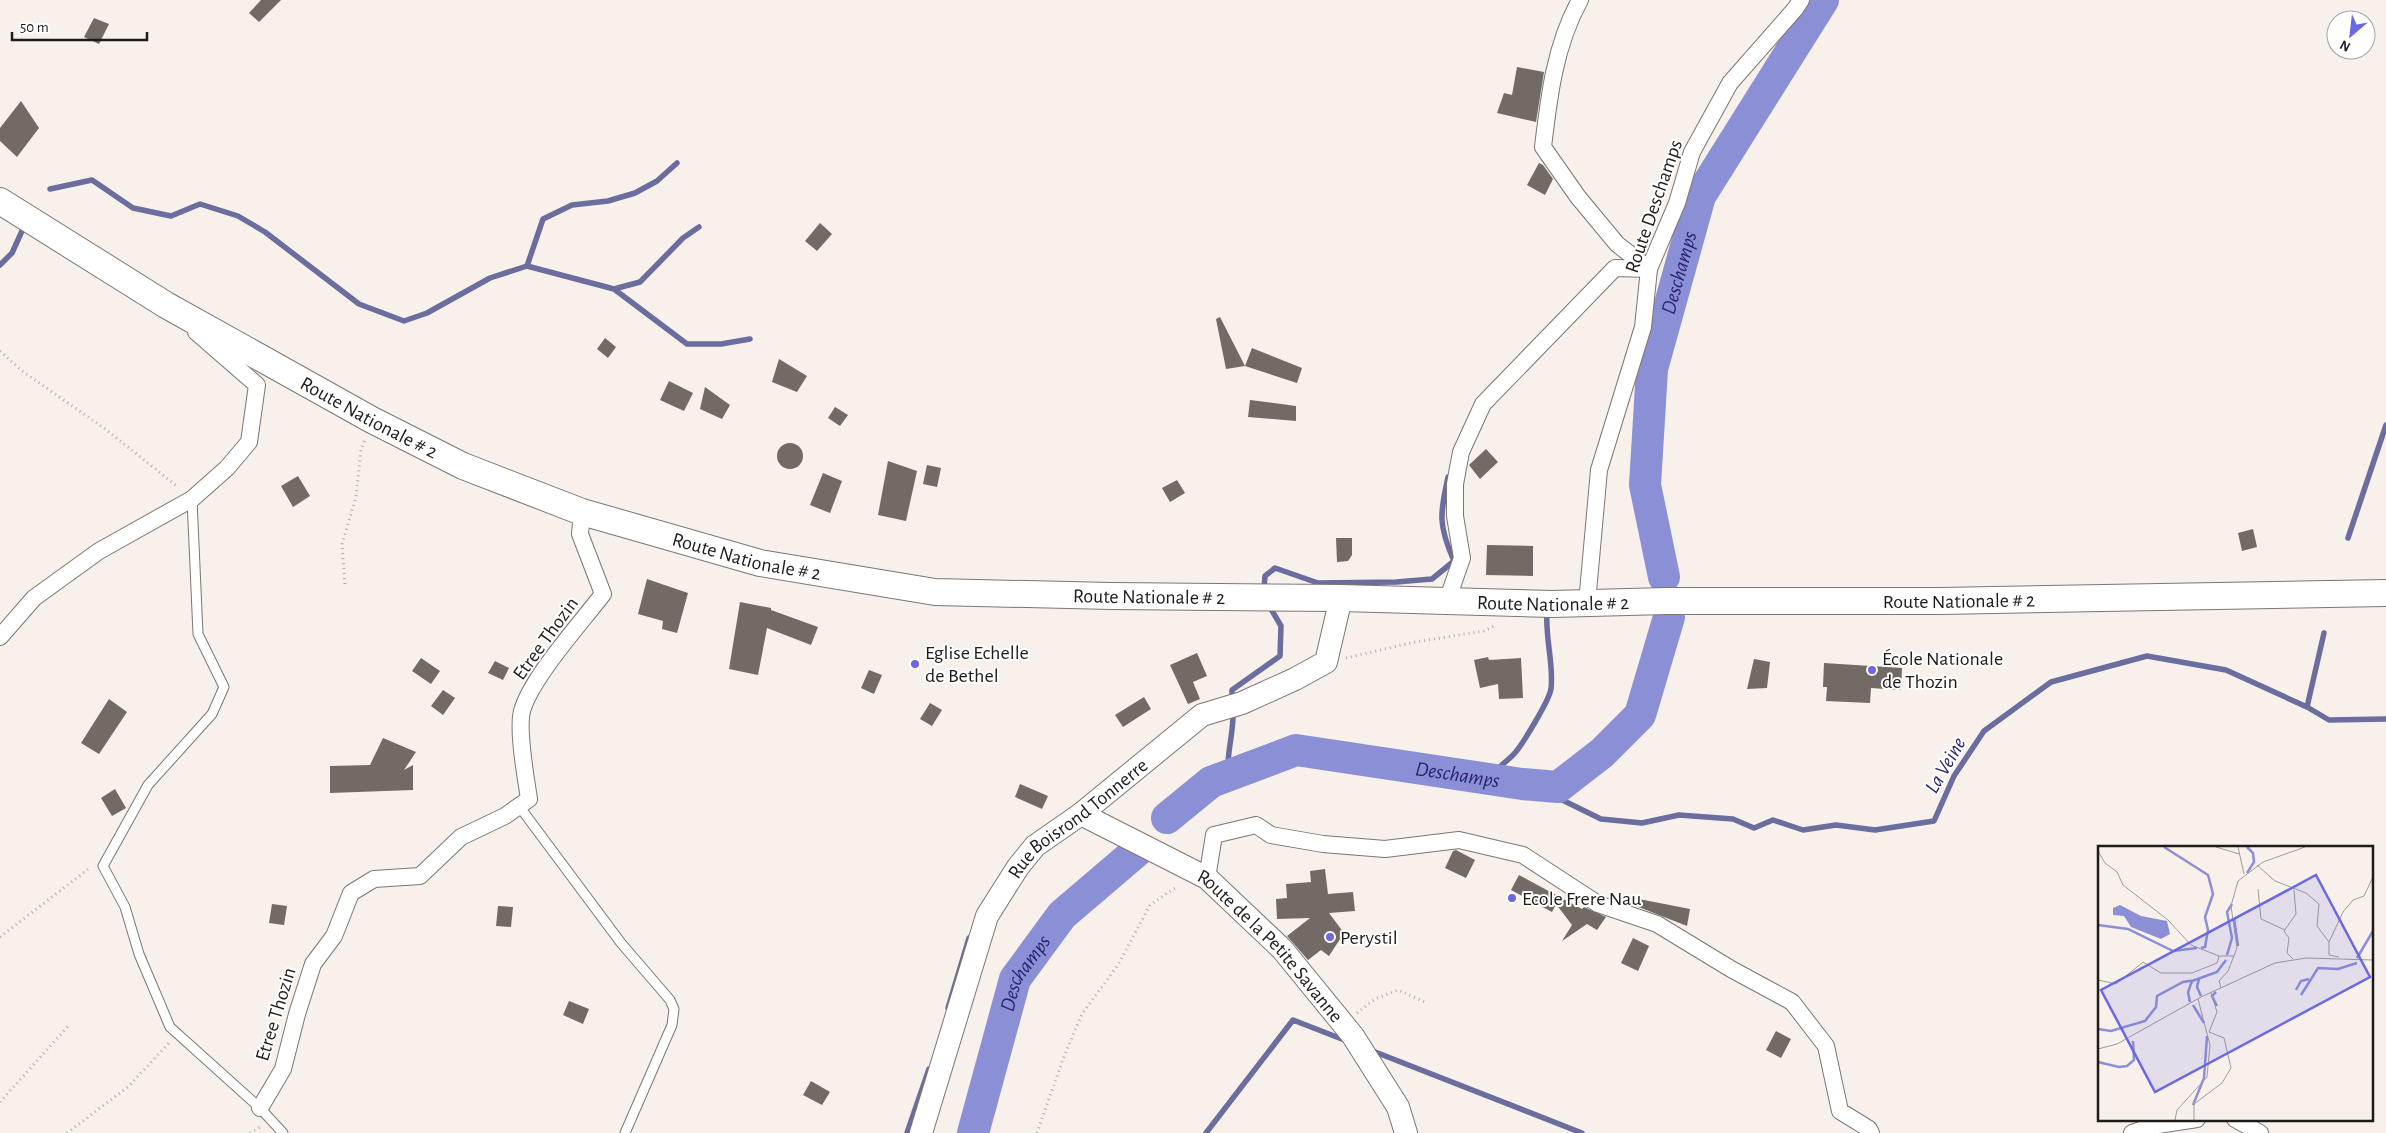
<svg xmlns="http://www.w3.org/2000/svg" width="2386" height="1133" font-family="'Alegreya Sans',sans-serif">
  <style>
    .lines { fill: none; stroke-linecap: round; stroke-linejoin: round }
    .stream { stroke: #6a6d9d; stroke-width: 5.5 }
    .river { stroke: #8b90d6; stroke-width: 32 }
    .building { fill: #716a65 }
    .lane-casing { stroke: #7d7671; stroke-width: 11 }
    .street-casing { stroke: #7d7671; stroke-width: 18 }
    .secondary-casing { stroke: #7d7671; stroke-width: 24 }
    .primary-casing { stroke: #7d7671; stroke-width: 28 }
    .path { stroke: #b4aea9; stroke-width: 3; stroke-dasharray: 1 4; stroke-linecap: butt }
    .lane { stroke: #fff; stroke-width: 9 }
    .street { stroke: #fff; stroke-width: 16 }
    .secondary { stroke: #fff; stroke-width: 22 }
    .primary { stroke: #fff; stroke-width: 26 }
    .poi-dot { fill: #6a68e2; stroke: #fff; stroke-width: 2 }
    .labels { text-anchor: middle; stroke-width: 4; stroke-linejoin: round; paint-order: stroke }
    .street-label { font-size: 20px; fill: #1e1b19; stroke: #fff }
    .poi-label { font-size: 20px; fill: #1e1b19; stroke: #fff; text-anchor: start }
    .water-label { font-size: 21px; font-style: italic; fill: #292172; stroke: #fff }
    .inset-river { fill: none; stroke: #8b90d6; stroke-width: 2.5 }
    .inset-road { fill: none; stroke: #a19b97; stroke-width: 1 }
    .view { fill: #6a68e2; fill-opacity: 0.15; stroke: #6a68e2; stroke-width: 2.5 }
    .inset-edge { fill: none; stroke: #1e1b19; stroke-width: 2.5 }
  </style>
  <rect width="100%" height="100%" fill="#f8f1eb"/>
  <g class="lines">
    <!-- stream -->
    <path class="stream" d="M50 189 92 180 133 208 171 216 200 204 238 216 265 232 359 304 404 321 427 313 490 278 527 266 614 289 640 282 683 238 699 227
      M0 265 12 253 22 231
      M527 266 543 219 572 205 608 201 635 193 657 181 677 163
      M614 289 687 344H721L750 339
      M2348 538 2386 425
      M1264 588 1265 576 1275 568 1318 583 1396 582 1432 579 1454 561C1438 525 1440 515 1448 477
      M1232 702V690L1280 656 1281 626 1271 609
      M2307 707 2324 633
      M1228 776C1226 754 1234 733 1233 711
      M1487 778C1495 770 1505 763 1513 755 1521 747 1549 701 1551 689 1554 665 1545 638 1547 612
      M1522 784 1548 793 1601 819 1642 823 1679 815 1733 819 1754 828 1773 820 1803 830 1836 825 1875 830 1934 821 1954 776 1984 731 2051 682 2147 656 2226 670 2307 707 2329 720 2386 719
      M948 1008 969 938
      M1370 1050 1582 1133
      M907 1133 929 1069
      M1206 1133 1293 1020 1347 1041"/>
    <!-- river -->
    <g class="river">
      <path id="s1" d="M1664 577 1645 485 1652 369 1700 196 1823 0"/>
      <path id="s2" d="M1167 818 1211 782 1296 750 1522 784 1558 787 1602 753 1640 715 1669 617"/>
      <path id="s3" d="M973 1133 1015 979 1062 915 1137 851"/>
    </g>
  </g>
  <!-- building -->
  <path class="building" d="M261 0H281L259 22 249 13Z
    M94 18 109 24 99 44 84 37Z
    M1517 67 1544 72 1536 122 1497 113 1504 93 1512 95Z
    M21 101 39 128 17 157 0 141V128Z
    M1539 163 1543 165 1553 179 1545 195 1527 185Z
    M820 223 832 234 817 251 805 241Z
    M1220 317 1245 366 1226 369 1216 319Z
    M605 338 616 347 608 358 597 349Z
    M1252 348 1302 368 1297 383 1245 366Z
    M779 359 807 376 797 392 772 382Z
    M669 381 693 393 684 411 660 400Z
    M705 387 730 405 722 419 700 409Z
    M1250 400 1296 406V421L1248 417Z
    M835 407 848 415 840 426 828 418Z
    M777 456a13 13 0 1 1 26 0a13 13 0 1 1-26 0Z
    M1486 449 1498 462 1480 479 1469 465Z
    M888 461 917 471 906 521 878 515Z
    M927 465 941 468 937 487 923 484Z
    M823 473 842 481 830 513 810 505Z
    M298 476 310 496 293 507 281 486Z
    M1177 480 1185 493 1170 502 1162 488Z
    M2253 529 2257 547 2242 551 2238 533Z
    M1336 538H1352V555L1348 561 1337 562Z
    M1487 545 1533 546V576L1486 575Z
    M647 579 688 593 677 633 662 629 663 621 638 614Z
    M740 602 771 608V610L818 627 811 645 767 628 758 675 729 669Z
    M1197 653 1207 676 1193 682 1200 699 1188 704 1170 665Z
    M1488 657 1489 660 1521 658 1523 698 1499 699 1498 684 1480 688 1474 660Z
    M421 658 440 671 431 684 412 671Z
    M1754 659 1770 662 1767 688 1747 689Z
    M495 661 509 668 503 680 488 673Z
    M1824 663 1902 668 1901 690 1871 688 1870 703 1826 701 1827 687H1823Z
    M869 670 882 675 874 694 861 688Z
    M443 690 455 698 443 715 431 706Z
    M1144 697 1151 709 1123 727 1115 715Z
    M109 699 127 712 99 754 81 743Z
    M930 703 942 710 932 726 920 719Z
    M383 738 416 752 404 770 413 765V790L330 793V766L370 765Z
    M1020 784 1048 796 1042 809 1015 797Z
    M115 789 126 808 112 816 101 798Z
    M1456 850 1475 860 1466 878 1445 868 1453 851Z
    M1325 869 1328 894 1353 892 1355 911 1329 913 1344 933 1329 956 1321 950 1308 960 1287 936 1310 918 1277 919 1276 899 1287 898 1286 884 1311 882 1310 871Z
    M1519 875 1582 909 1584 907 1606 917 1597 930 1587 924 1562 941 1572 925 1556 904 1552 912 1511 890Z
    M1639 899 1690 909 1687 926 1636 906Z
    M272 904 287 906 284 925 269 923Z
    M498 906 513 907 511 927 496 926Z
    M1633 938 1649 946 1638 971 1621 963Z
    M569 1001 589 1009 583 1024 563 1015Z
    M1776 1031 1791 1039 1781 1058 1766 1050Z
    M811 1081 830 1092 822 1105 803 1095Z"/>
  <g class="lines">
    <!-- lane casing -->
    <g class="lane-casing">
      <path id="lane" d="M192 499 198 634 224 687 212 714 148 785 103 866 125 907 139 954 170 1027 260 1108 283 1133
        M519 806 621 943 670 1000 674 1009 672 1025 625 1133"/>
    </g>
    <!-- street casing -->
    <g class="street-casing">
      <path id="street" d="M1447 601 1462 558 1455 516V484L1461 452 1483 404 1615 268 1649 269 1617 244 1578 197 1543 147C1549 96 1555 45 1580 0
        M1587 603 1599 470 1643 327 1649 269 1677 203 1692 152 1730 83 1795 9 1801 0
        M0 637 34 598 99 551 192 499 227 468 249 442 257 385 196 332
        M1207 878 1214 835 1256 825 1271 835 1323 844 1385 849 1459 840 1523 855 1598 904 1657 924 1731 969 1792 1002 1826 1046 1840 1111 1869 1129 1871 1133
        M260 1108 283 1069 297 1014 313 964 334 936 351 893 374 879 420 876 461 837 505 816 529 799C526 778 517 731 522 711 531 678 581 623 603 594L580 534 582 512
        M2235 1119 2260 1133
        M2132 1133 2152 1126 2197 1119"/>
    </g>
    <!-- secondary casing -->
    <g class="secondary-casing">
      <g id="secondary">
        <path id="s4" d="M1081 814 1207 878 1282 949 1353 1036 1398 1107 1406 1133"/>
        <path id="s5" d="M921 1133 987 916 1018 867 1035 846 1081 814 1202 715 1242 703 1295 679 1326 662 1341 598"/>
      </g>
    </g>
    <!-- primary casing -->
    <g class="primary-casing">
      <g id="primary">
        <path id="s6" d="M0 201 166 305 372 420 463 466 582 512 760 563 935 592 1111 596 1341 598 1552 604 1666 601H1940L2386 593"/>
      </g>
    </g>
    <!-- path -->
    <path class="path" d="M0 351 22 371 104 428 178 487
      M345 584 342 544 356 497 361 450 365 439
      M1346 658 1415 642 1484 631 1496 625
      M0 937 91 867
      M1357 1013 1375 999 1398 990 1425 1002
      M0 1102 70 1024
      M67 1133 128 1087 169 1043
      M250 1133 260 1127
      M1037 1133 1063 1059 1082 1014 1118 965 1150 905 1178 886"/>
    <!-- lane -->
    <use href="#lane" class="lane"/>
    <!-- street -->
    <use href="#street" class="street"/>
    <!-- secondary -->
    <use href="#secondary" class="secondary"/>
    <!-- primary -->
    <use href="#primary" class="primary"/>
  </g>
  <!-- markers -->
  <g class="poi-dot">
    <circle cx="915" cy="664" r="5"/>
    <circle cx="1872" cy="670" r="5"/>
    <circle cx="1512" cy="898" r="5"/>
    <circle cx="1330" cy="937" r="5"/>
  </g>
  <g class="labels">
    <!-- street labels -->
    <g class="street-label">
      <text transform="translate(1653 206) rotate(-71)" y="7">Route Deschamps</text>
      <text dy="7" stroke="none"><textPath href="#s6" startOffset="428">Route Nationale # 2</textPath></text>
      <text dy="7" stroke="none"><textPath href="#s6" startOffset="832">Route Nationale # 2</textPath></text>
      <text dy="7" stroke="none"><textPath href="#s6" startOffset="1238">Route Nationale # 2</textPath></text>
      <text dy="7" stroke="none"><textPath href="#s6" startOffset="2048">Route Nationale # 2</textPath></text>
      <text dy="7" stroke="none"><textPath href="#s6" startOffset="1642">Route Nationale # 2</textPath></text>
      <text transform="translate(545 638) rotate(-54)" y="7">Etree Thozin</text>
      <text dy="7" stroke="none"><textPath href="#s5" startOffset="362">Rue Boisrond Tonnerre</textPath></text>
      <text dy="7" stroke="none"><textPath href="#s4" startOffset="234">Route de la Petite Savanne</textPath></text>
      <text transform="translate(275 1014) rotate(-73)" y="7">Etree Thozin</text>
    </g>
    <!-- poi labels -->
    <g class="poi-label">
      <text x="925" y="659">Eglise Echelle<tspan x="925" dy="23">de Bethel</tspan></text>
      <text x="1882" y="665">École Nationale<tspan x="1882" dy="23">de Thozin</tspan></text>
      <text x="1522" y="905">Ecole Frere Nau</text>
      <text x="1340" y="944">Perystil</text>
    </g>
    <!-- water labels -->
    <g class="water-label">
      <text dy="7" stroke="none"><textPath href="#s1" startOffset="310">Deschamps</textPath></text>
      <text transform="translate(1945 765) rotate(-60)" y="7">La Veine</text>
      <text dy="7" stroke="none"><textPath href="#s2" startOffset="311">Deschamps</textPath></text>
      <text dy="7" stroke="none"><textPath href="#s3" startOffset="169">Deschamps</textPath></text>
    </g>
  </g>
  <!-- overview -->
  <g transform="translate(2098 846)">
    <rect width="275" height="275" fill="#f8f1eb"/>
    <path d="M22 59 43 70 69 75 72 88 63 93 33 81 26 70 15 69V62Z" fill="#8b90d6"/>
    <path class="inset-river" d="M66 1 110 29 115 48 107 71 110 84 107 101 103 102M149 1 155 7 156 16 149 27M136 72 140 100M0 79 30 83 75 105 99 102M129 109 134 92 129 66 134 58M259 112 275 85M101 133 99 141 103 150M198 144 203 135 211 133M118 146 114 150 119 160M203 149 220 122 240 123 259 117M92 156 90 146 94 135 119 126 128 114M95 159 106 177M0 183 13 185 47 175 58 161 59 150 85 136 98 134M0 216 21 221 29 220 36 214 35 195M95 259 106 232 109 190"/>
    <path class="inset-road" d="M118 1 141 8M140 1 146 28M0 5 7 17 19 26 25 39 70 74 93 99 121 110H136M159 19 177 35 208 47 221 58 219 80 231 96M160 43 163 73 187 84M241 111 231 109V96L245 66 255 54 266 50 275 31M195 113 189 107 191 92 186 85 198 68 196 44M0 134 18 138 45 116 63 127H94L119 117 121 110M123 142 121 135 130 125 139 102 133 60 140 35 165 16 207 1M0 203 19 198 103 151 177 117 208 112 275 114M77 274 79 264 109 231 112 199 100 153M96 274V258L124 237 133 222 126 192 111 186 119 166 113 147"/>
    <path class="view" d="M218 29 272 131 57 246 3 144Z"/>
    <rect width="275" height="275" class="inset-edge"/>
  </g>
  <!-- north arrow -->
  <g transform="translate(2351 35) rotate(208)"><circle r="24" fill="#ffffff" stroke="#a5a4a3"/>
  <path d="M0-4L9 19L0 12L-9 19Z" fill="#6a68e2"/>
  <text y="-8" font-size="14" font-weight="bold" text-anchor="middle" fill="#1e1b19">N</text>
  </g>
  <!-- scale -->
  <path d="M12 32v8h135v-8" fill="none" stroke="#1e1b19" stroke-width="2.5"/>
  <text x="20" y="32" font-size="15" fill="#1e1b19" stroke="#ffffff" stroke-width="4" paint-order="stroke">50 m</text>
</svg>
